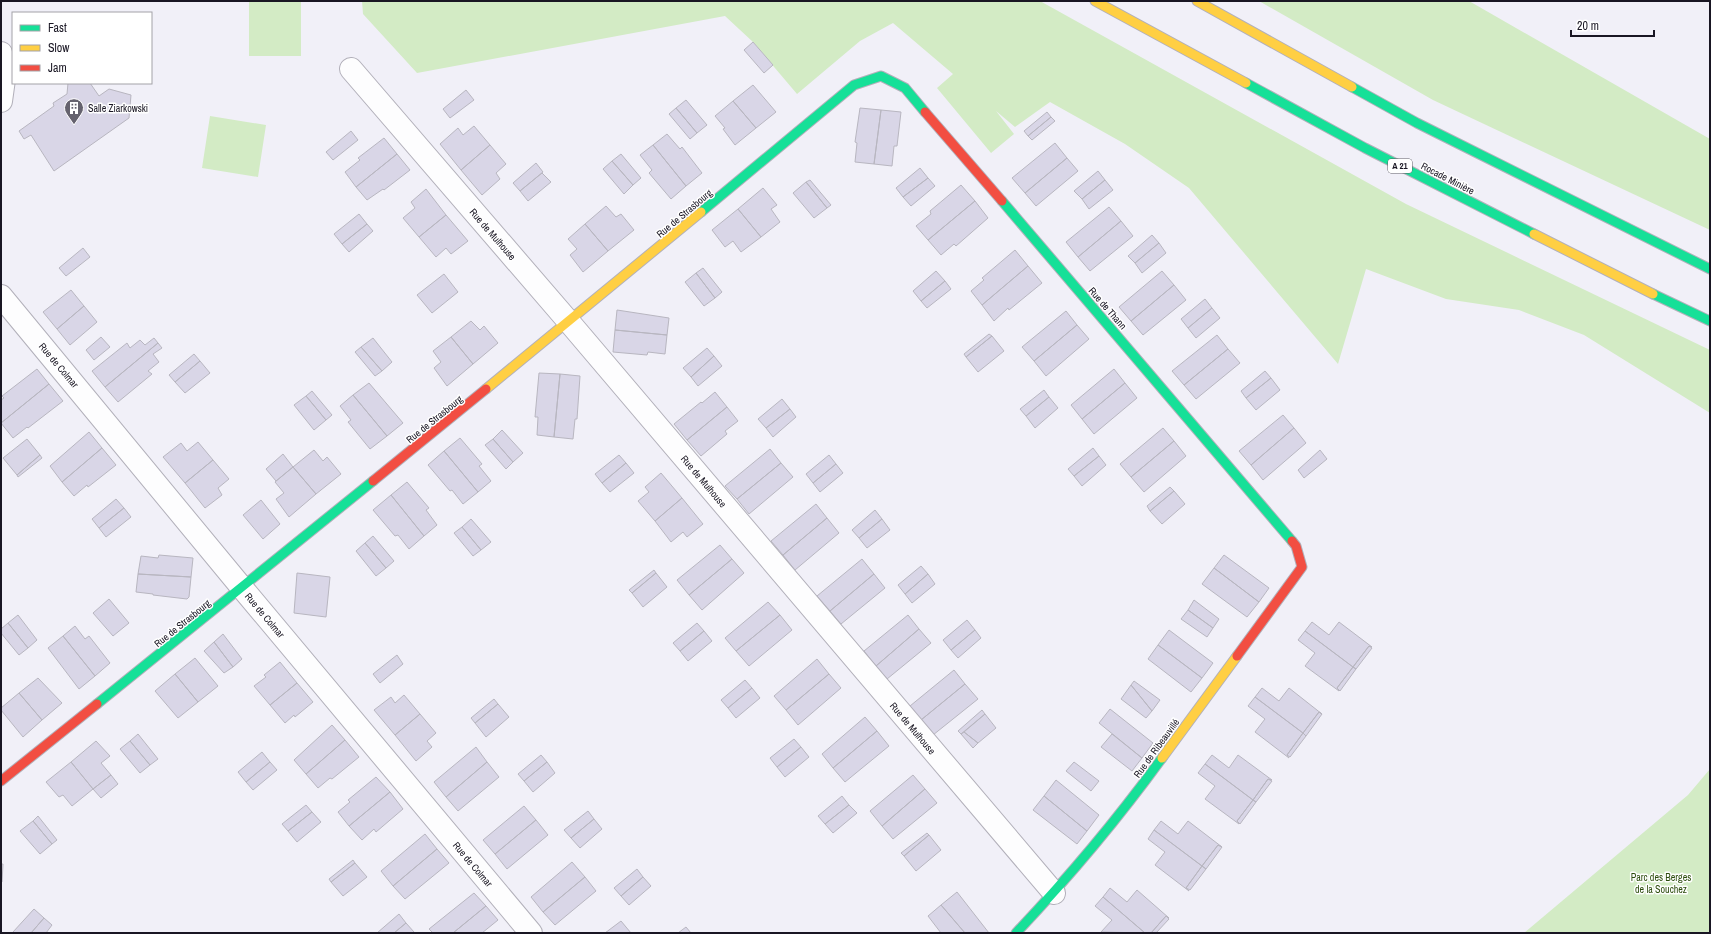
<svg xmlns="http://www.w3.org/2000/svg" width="1711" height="934" font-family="'Archivo Narrow',sans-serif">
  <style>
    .green { fill: #d3ebc5 }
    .building { fill: #d9d6e7; stroke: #b8b6c0 }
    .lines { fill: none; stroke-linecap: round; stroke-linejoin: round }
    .street-casing { stroke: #b2b0ba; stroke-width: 24 }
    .fast-casing { stroke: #b2b0ba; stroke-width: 11 }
    .slow-casing { stroke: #b2b0ba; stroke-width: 11 }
    .jam-casing { stroke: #b2b0ba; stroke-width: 11 }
    .street { stroke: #fdfdfe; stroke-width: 22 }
    .fast { stroke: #16e098; stroke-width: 9 }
    .slow { stroke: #ffcf43; stroke-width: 9 }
    .jam { stroke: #f24e42; stroke-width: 9 }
    .labels { text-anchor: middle; stroke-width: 3; stroke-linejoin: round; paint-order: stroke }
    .shield { fill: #fff; stroke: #5e5c65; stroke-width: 1 }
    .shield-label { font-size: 9px; font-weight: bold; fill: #191623 }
    .poi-label { font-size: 10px; fill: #191623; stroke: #fff; text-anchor: start }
    .street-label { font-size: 10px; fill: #191623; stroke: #fff }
    .park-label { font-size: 10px; fill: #2c4c0d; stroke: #fff }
  </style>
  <rect width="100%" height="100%" fill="#f1f0f8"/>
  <!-- green -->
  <path class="green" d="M249 1H301V56H249Z
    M362 1H1040L1406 204 1710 350V413L1584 335 1519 310 1446 299 1366 269 1338 364 1189 188 1125 144 1050 102 1015 127 996 111 1014 134 991 153 937 88 953 74 893 23 860 41 797 94 753 42 725 16 417 73 363 14Z
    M1259 1H1469L1710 139V230L1433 100Z
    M210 116 266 125 258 177 202 168Z
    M1710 769V933H1524L1688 795Z"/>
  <!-- building -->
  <path class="building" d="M753 42 773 65 764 73 744 50Z
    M68 83H90L99 96 109 89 131 95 129 118 54 171 31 135 24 139 19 131 54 106 53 103 67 94Z
    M753 85 776 112 756 128 733 101Z
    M466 90 474 100 450 118 443 109Z
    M686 100 707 125 697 133 676 108Z
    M733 101 756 128 735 145 723 129 725 128 715 116Z
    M676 108 697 133 690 139 669 114Z
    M860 108 881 110 874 164 855 162 857 143 855 142Z
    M881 110 901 112 897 146H894L892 166 874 164Z
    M1047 112 1051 117 1028 136 1024 131Z
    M1051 117 1055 121 1032 140 1028 136Z
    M474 126 490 145 461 170 440 144 458 128 463 135Z
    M351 131 358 140 333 160 326 152Z
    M667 134 680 149 682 147 702 173 686 186 653 145Z
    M384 138 397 154 356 187 345 172 360 160 358 158Z
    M1055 143 1067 158 1025 193 1012 178Z
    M490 145 506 164 496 173 500 179 482 195 461 170Z
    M653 145 686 186 671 199 649 173 652 170 640 155Z
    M397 154 410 170 384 190 383 189 367 200 356 187Z
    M621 154 641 178 633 185 612 161Z
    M1067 158 1078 171 1036 206 1025 193Z
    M612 161 633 185 624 194 603 169Z
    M536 163 543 172 520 191 513 183Z
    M920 168 928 178 903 197 896 188Z
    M1098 171 1105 180 1082 199 1074 191Z
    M542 173 551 182 528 201 520 191Z
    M928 178 935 186 911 206 903 197Z
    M810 180 831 205 827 208 806 182Z
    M1105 180 1113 190 1089 209 1082 199Z
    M806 182 827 208 814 218 793 193Z
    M961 185 975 201 928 240 916 226 931 214 930 211Z
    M763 188 777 205 771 209 780 222 761 237 738 209Z
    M426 189 446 215 419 237 403 218 415 208 411 202Z
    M975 201 988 218 956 246 954 244 941 255 928 240Z
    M606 206 616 217 621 214 634 230 608 251 585 224Z
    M1109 207 1121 221 1078 257 1066 242Z
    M738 209 761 237 741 252 733 241 725 247 712 230Z
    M359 214 367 224 342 244 334 234Z
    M446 215 468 241 451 254 446 248 436 257 419 237Z
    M1121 221 1133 236 1090 271 1078 257Z
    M367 224 373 231 349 252 342 244Z
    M585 224 608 251 583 272 570 255 577 249 568 239Z
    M1152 235 1159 243 1135 263 1128 256Z
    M1159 243 1166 253 1142 273 1135 263Z
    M83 248 90 257 66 276 59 268Z
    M1015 250 1028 266 982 305 971 291 984 280 982 278Z
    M1028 266 1042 283 1009 310 1008 308 994 321 982 305Z
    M703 268 722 292 715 298 696 273Z
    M936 271 945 281 921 301 913 291Z
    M1162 271 1174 285 1131 321 1119 307Z
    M696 273 715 298 704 306 685 282Z
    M444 274 458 292 432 313 417 295Z
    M945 281 951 289 927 308 921 301Z
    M1174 285 1186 300 1143 335 1131 321Z
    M71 290 84 306 57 329 43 312Z
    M1205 299 1212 308 1188 328 1181 319Z
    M84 306 97 322 70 345 57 329Z
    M1212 308 1220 318 1196 338 1188 328Z
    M617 310 669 318 667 335 615 330Z
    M1066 311 1077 325 1034 361 1022 347Z
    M471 321 480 330 484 326 498 343 473 364 451 337Z
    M1077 325 1089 339 1046 376 1034 361Z
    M615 330 667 335 665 354 648 352 647 355 613 352Z
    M989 334 992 336 966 357 964 354Z
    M1217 335 1228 349 1184 385 1172 371Z
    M992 336 1004 351 978 372 966 357Z
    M101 337 110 347 94 360 86 350Z
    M451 337 473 364 447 386 434 368 441 362 433 351Z
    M154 338 158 343 105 387 92 371 127 343 130 348 140 340 145 345Z
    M373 338 392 362 382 371 361 347Z
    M158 343 162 348 153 354 159 362 148 371 152 374 118 402 105 387Z
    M361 347 382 371 375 376 355 352Z
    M707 348 714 356 691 377 683 368Z
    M1228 349 1240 363 1196 399 1184 385Z
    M194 354 200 361 175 382 169 375Z
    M714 356 722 366 698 386 691 377Z
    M200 361 210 373 185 393 175 382Z
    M37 369 49 384 1 423V400L4 398 2 396Z
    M1114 369 1125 383 1082 419 1071 405Z
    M1265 371 1271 378 1246 398 1241 391Z
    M539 373 560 374 554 437 537 435 538 417H535Z
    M560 374 580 376 577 419H575L573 439 554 437Z
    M1271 378 1280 390 1256 410 1246 398Z
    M369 383 403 423 387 436 353 395Z
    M1125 383 1137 398 1094 434 1082 419Z
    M49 384 63 401 28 428 27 427 13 438 1 423Z
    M1044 390 1049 397 1026 416 1020 409Z
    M312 391 332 415 326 420 306 396Z
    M715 392 727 407 687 440 674 424 701 402 702 403Z
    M353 395 387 436 370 449 348 422 351 420 340 406Z
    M306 396 326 420 314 430 294 405Z
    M1049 397 1058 408 1035 428 1026 416Z
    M782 399 790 409 766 428 758 419Z
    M727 407 738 421 725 431 727 434 701 456 687 440Z
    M790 409 796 417 773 437 766 428Z
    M1283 415 1294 428 1251 465 1239 451Z
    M1163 428 1174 441 1131 477 1120 464Z
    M1294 428 1306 443 1263 480 1251 465Z
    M502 430 523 453 513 462 493 439Z
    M89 432 102 448 62 482 50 466Z
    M460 438 482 464 479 466 491 481 478 492 444 451Z
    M27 439 40 455 17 475 3 458Z
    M493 439 513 462 506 469 485 445Z
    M1174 441 1186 456 1144 492 1131 477Z
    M198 442 213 460 185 483 163 457 181 443 187 451Z
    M102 448 116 465 88 487 87 485 74 496 62 482Z
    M1093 448 1099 456 1074 476 1068 469Z
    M770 449 781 463 737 499 725 486Z
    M314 450 323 461 327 457 341 474 316 494 293 467Z
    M1320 450 1327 459 1304 478 1298 470Z
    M444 451 478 492 463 504 452 490 450 491 428 465Z
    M283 454 293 467 276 481 266 469Z
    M40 455 42 458 18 477 17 475Z
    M619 455 626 463 602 483 595 474Z
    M829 455 836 464 813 483 806 474Z
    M1099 456 1106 465 1082 486 1074 476Z
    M213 460 229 479 218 488 222 495 205 508 185 483Z
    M626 463 634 473 610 492 602 483Z
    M781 463 793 477 749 514 737 499Z
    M836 464 843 473 820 492 813 483Z
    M293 467 316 494 289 517 276 499 284 493 275 482Z
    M661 473 682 498 655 521 638 501 649 492 645 487Z
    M407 482 429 508 426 510 437 525 424 536 391 495Z
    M1170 487 1174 491 1150 511 1147 506Z
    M1174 491 1185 504 1162 524 1150 511Z
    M391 495 424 536 409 549 398 535 395 536 373 510Z
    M682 498 703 524 687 537 683 532 671 542 655 521Z
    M116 499 124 508 99 528 92 519Z
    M261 500 280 524 263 539 243 515Z
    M816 504 827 518 783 555 771 541Z
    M124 508 131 517 106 537 99 528Z
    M875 510 882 519 859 538 852 530Z
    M827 518 839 533 795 570 783 555Z
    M471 519 491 542 481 550 462 527Z
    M882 519 890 530 867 548 859 538Z
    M462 527 481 550 473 556 454 533Z
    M373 536 394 561 386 568 365 543Z
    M365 543 386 568 376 576 356 551Z
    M720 545 732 559 689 595 677 580Z
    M159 555 193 558 191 577 138 574 141 556 158 558Z
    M1224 555 1269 588 1259 602 1214 568Z
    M732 559 744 573 702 610 689 595Z
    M862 559 874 574 830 611 817 596Z
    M921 566 928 574 905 594 898 585Z
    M1214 568 1259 602 1247 617 1202 584Z
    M654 570 656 573 632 593 629 590Z
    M297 573 330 577 326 617 294 613Z
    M656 573 667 587 643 607 632 593Z
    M138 574 191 577 189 597 187 599 153 595V594L136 592Z
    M874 574 885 588 841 624 830 611Z
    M928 574 935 584 912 603 905 594Z
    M109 599 129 623 113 636 93 613Z
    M1194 600 1219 619 1213 628 1188 610Z
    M768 602 780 615 736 651 725 638Z
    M1188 610 1213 628 1207 637 1181 619Z
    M18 615 37 640 28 648 8 623Z
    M780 615 792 630 749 666 736 651Z
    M908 615 919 629 876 666 864 651Z
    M967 620 975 630 951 650 943 640Z
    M1312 622 1329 635 1339 622 1372 647 1369 646 1353 667 1305 631Z
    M8 623 28 648 19 655 1 633V629Z
    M697 623 704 631 680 651 673 643Z
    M75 626 85 639 89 636 110 663 95 676 63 636Z
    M919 629 931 643 887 679 876 666Z
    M975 630 981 638 958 658 951 650Z
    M1169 630 1213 663 1202 678 1158 645Z
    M704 631 712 641 688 661 680 651Z
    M1305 631 1353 667 1337 688 1339 691 1305 666 1315 653 1298 640Z
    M223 634 242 659 233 667 214 642Z
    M63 636 95 676 79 689 48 648Z
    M214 642 233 667 224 673 204 651Z
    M1158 645 1202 678 1191 692 1148 659Z
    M1369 646 1372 648 1356 669 1353 667Z
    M397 655 403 664 380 683 373 674Z
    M195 658 218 686 198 702 175 674Z
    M817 659 829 674 786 710 774 696Z
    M280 662 297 683 270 705 254 686 266 677 264 675Z
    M1353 667 1356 669 1340 691 1337 688Z
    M954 670 965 684 921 720 910 706Z
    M175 674 198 702 178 718 155 691Z
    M829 674 841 688 798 725 786 710Z
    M38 678 62 703 42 720 19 693Z
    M745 680 752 688 728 708 721 700Z
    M1134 681 1160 700 1152 711 1131 685Z
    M297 683 313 702 295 717 294 715 285 723 270 705Z
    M965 684 978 699 933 735 921 720Z
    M1131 685 1152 711 1146 718 1121 699Z
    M752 688 760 698 736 718 728 708Z
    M1262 688 1279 701 1289 688 1322 714 1319 712 1303 733 1255 697Z
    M19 693 42 720 23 737 1 710V708Z
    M404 695 420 714 395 735 374 710 391 697 395 703Z
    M1255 697 1303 733 1287 755 1289 758 1255 732 1265 719 1248 706Z
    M494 699 498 704 475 723 471 718Z
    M498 704 509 717 486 737 475 723Z
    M1110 709 1153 743 1142 758 1099 723Z
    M982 710 985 714 961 734 958 731Z
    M1319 712 1322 714 1306 736 1303 733Z
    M420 714 436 733 427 741 432 747 416 761 395 735Z
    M985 714 996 728 978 743 964 732Z
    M865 717 877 731 833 768 822 754Z
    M332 725 345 740 306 774 294 760Z
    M877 731 889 746 845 782 833 768Z
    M964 732 978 743 973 748 961 734Z
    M1303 733 1306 736 1290 757 1287 755Z
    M138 734 158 759 150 765 130 741Z
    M1112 734 1142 758 1132 771 1101 747Z
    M794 739 801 747 777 767 770 758Z
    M345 740 359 757 332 779 330 778 318 788 306 774Z
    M96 741 110 756 101 763 111 775 93 789 71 762Z
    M130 741 150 765 140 773 120 749Z
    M476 747 487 762 446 797 434 782Z
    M801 747 809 757 785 777 777 767Z
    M262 752 270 762 246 782 238 772Z
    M541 755 547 762 524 781 518 774Z
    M1212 755 1229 768 1238 755 1272 780 1268 779 1253 800 1205 764Z
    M71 762 93 789 72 806 63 795 59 797 46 782Z
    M270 762 277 770 253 790 246 782Z
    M487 762 499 777 458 811 446 797Z
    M547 762 555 773 533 792 524 781Z
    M1074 762 1099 781 1091 791 1066 771Z
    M1205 764 1253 800 1237 821 1239 824 1205 799 1215 786 1198 773Z
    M111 775 118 784 101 798 93 789Z
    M913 775 925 789 882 826 870 811Z
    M376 777 390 792 349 826 338 812 350 802 348 800Z
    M1268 779 1272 781 1256 802 1253 800Z
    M1056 780 1099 815 1087 831 1044 796Z
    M925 789 937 803 893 839 882 826Z
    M390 792 403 809 376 832 374 829 362 840 349 826Z
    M842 796 849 805 825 824 818 816Z
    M1044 796 1087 831 1077 844 1033 810Z
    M1253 800 1256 802 1240 824 1237 821Z
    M306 805 312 812 288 831 282 824Z
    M849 805 857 813 833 833 825 824Z
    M524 806 536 820 495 854 483 840Z
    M588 811 594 819 571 838 564 830Z
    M312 812 321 822 297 842 288 831Z
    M38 816 57 840 52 844 33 821Z
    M594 819 602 829 580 848 571 838Z
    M536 820 548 835 507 869 495 854Z
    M33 821 52 844 40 854 20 831Z
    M1161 821 1178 834 1188 821 1222 847 1218 845 1202 866 1154 830Z
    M1154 830 1202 866 1186 888 1189 891 1155 865 1165 852 1148 839Z
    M927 833 929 835 904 856 901 853Z
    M425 834 437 849 393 886 381 871Z
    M929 835 941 850 916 871 904 856Z
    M1218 845 1222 847 1206 869 1202 866Z
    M437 849 449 863 405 899 393 886Z
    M353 860 355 863 331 882 329 879Z
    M572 862 585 877 543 912 531 897Z
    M355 863 367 877 343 896 331 882Z
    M1 864H3L2 882H1Z
    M1202 866 1206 869 1190 890 1186 888Z
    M637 869 643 877 621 896 614 888Z
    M585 877 596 891 555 925 543 912Z
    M643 877 651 886 629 905 621 896Z
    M1110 888 1127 902 1137 890 1169 918 1166 916 1151 933H1145L1103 897Z
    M957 892 989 933H965L941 905Z
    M474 893 486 906 453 933H433L429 929Z
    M1103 897 1145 933 1101 932 1112 920 1095 906Z
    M941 905 965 933H941L928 916Z
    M486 906 498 920 482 933H453Z
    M34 909 44 918 31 933H14L13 932Z
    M399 914 406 923 394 933H377Z
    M1166 916 1169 919 1156 933H1151Z
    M44 918 52 925 46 933H31Z
    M621 921 631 933H605Z
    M406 923 414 932 412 933H394Z
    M686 927 691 933H678Z"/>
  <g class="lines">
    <!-- street casing -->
    <g class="street-casing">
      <path id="street" d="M1 53 5 72 1 101
        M351 69 569 322 1054 893
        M1 296 243 589 531 933"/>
    </g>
    <!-- fast casing -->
    <g class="fast-casing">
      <path id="fast" d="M1246 83 1365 148 1534 234
        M1352 87 1417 123 1710 269
        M1002 201 1292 541
        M701 212 854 85 881 76 905 88 925 112
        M1653 294 1710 321
        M97 704 373 481
        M1016 933C1068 878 1117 820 1162 758"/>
    </g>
    <!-- slow casing -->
    <g class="slow-casing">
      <path id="slow" d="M1095 1 1246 83
        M1197 1 1352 87
        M1534 234 1653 294
        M486 389 701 212
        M1162 758 1237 656"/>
    </g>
    <!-- jam casing -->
    <g class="jam-casing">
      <path id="jam" d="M925 112 1002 201
        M373 481 486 389
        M1237 656 1302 567 1296 546 1292 541
        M1 781 97 704"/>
    </g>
    <!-- street -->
    <use href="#street" class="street"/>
    <!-- fast -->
    <use href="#fast" class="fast"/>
    <!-- slow -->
    <use href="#slow" class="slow"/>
    <!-- jam -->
    <use href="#jam" class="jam"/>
  </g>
  <!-- icons -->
  <defs>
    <g id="building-pin" transform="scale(1)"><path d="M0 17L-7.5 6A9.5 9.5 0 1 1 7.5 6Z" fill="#65626e" stroke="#fff"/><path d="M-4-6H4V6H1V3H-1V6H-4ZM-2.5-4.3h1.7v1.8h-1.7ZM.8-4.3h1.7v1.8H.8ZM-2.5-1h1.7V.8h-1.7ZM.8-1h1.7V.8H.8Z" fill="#fff"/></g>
  </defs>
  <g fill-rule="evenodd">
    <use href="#building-pin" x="74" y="108"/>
  </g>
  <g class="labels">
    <!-- shield labels -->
    <rect class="shield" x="1388" y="159" width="24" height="14" rx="3"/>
    <g class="shield-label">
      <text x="1400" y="169">A 21</text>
    </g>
    <!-- poi labels -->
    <g class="poi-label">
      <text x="88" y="112">Salle Ziarkowski</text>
    </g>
    <!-- street labels -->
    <g class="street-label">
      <text transform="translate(1448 178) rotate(27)" y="4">Rocade Minière</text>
      <text transform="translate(684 213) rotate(-40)" y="4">Rue de Strasbourg</text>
      <text transform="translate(493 234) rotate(49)" y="4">Rue de Mulhouse</text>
      <text transform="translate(1108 308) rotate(49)" y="4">Rue de Thann</text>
      <text transform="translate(59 365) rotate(50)" y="4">Rue de Colmar</text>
      <text transform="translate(434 419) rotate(-39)" y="4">Rue de Strasbourg</text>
      <text transform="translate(704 481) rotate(50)" y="4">Rue de Mulhouse</text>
      <text transform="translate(265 615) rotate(50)" y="4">Rue de Colmar</text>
      <text transform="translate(182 623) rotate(-39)" y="4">Rue de Strasbourg</text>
      <text transform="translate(913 728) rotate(50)" y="4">Rue de Mulhouse</text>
      <text transform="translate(1156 748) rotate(-54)" y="4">Rue de Ribeauvillé</text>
      <text transform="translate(473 864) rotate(50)" y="4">Rue de Colmar</text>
    </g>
    <!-- park labels -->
    <g class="park-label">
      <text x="1661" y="881">Parc des Berges<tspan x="1661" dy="12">de la Souchez</tspan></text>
    </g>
  </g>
  <!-- border -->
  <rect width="1711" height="934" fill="none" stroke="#191623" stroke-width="4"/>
  <!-- legend -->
  <rect x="12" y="12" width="140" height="72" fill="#ffffff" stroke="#a3a2a7"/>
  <rect x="20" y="25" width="20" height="6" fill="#16e098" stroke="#a3a2a7"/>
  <text x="48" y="32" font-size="12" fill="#191623">Fast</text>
  <rect x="20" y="45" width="20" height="6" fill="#ffcf43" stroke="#a3a2a7"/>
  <text x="48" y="52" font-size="12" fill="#191623">Slow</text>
  <rect x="20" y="65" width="20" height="6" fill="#f24e42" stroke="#a3a2a7"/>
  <text x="48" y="72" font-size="12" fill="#191623">Jam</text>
  <!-- scale -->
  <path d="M1571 30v6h83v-6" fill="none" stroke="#191623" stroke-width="2"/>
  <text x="1577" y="30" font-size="12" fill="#191623" stroke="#ffffff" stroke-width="3" paint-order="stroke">20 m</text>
</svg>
